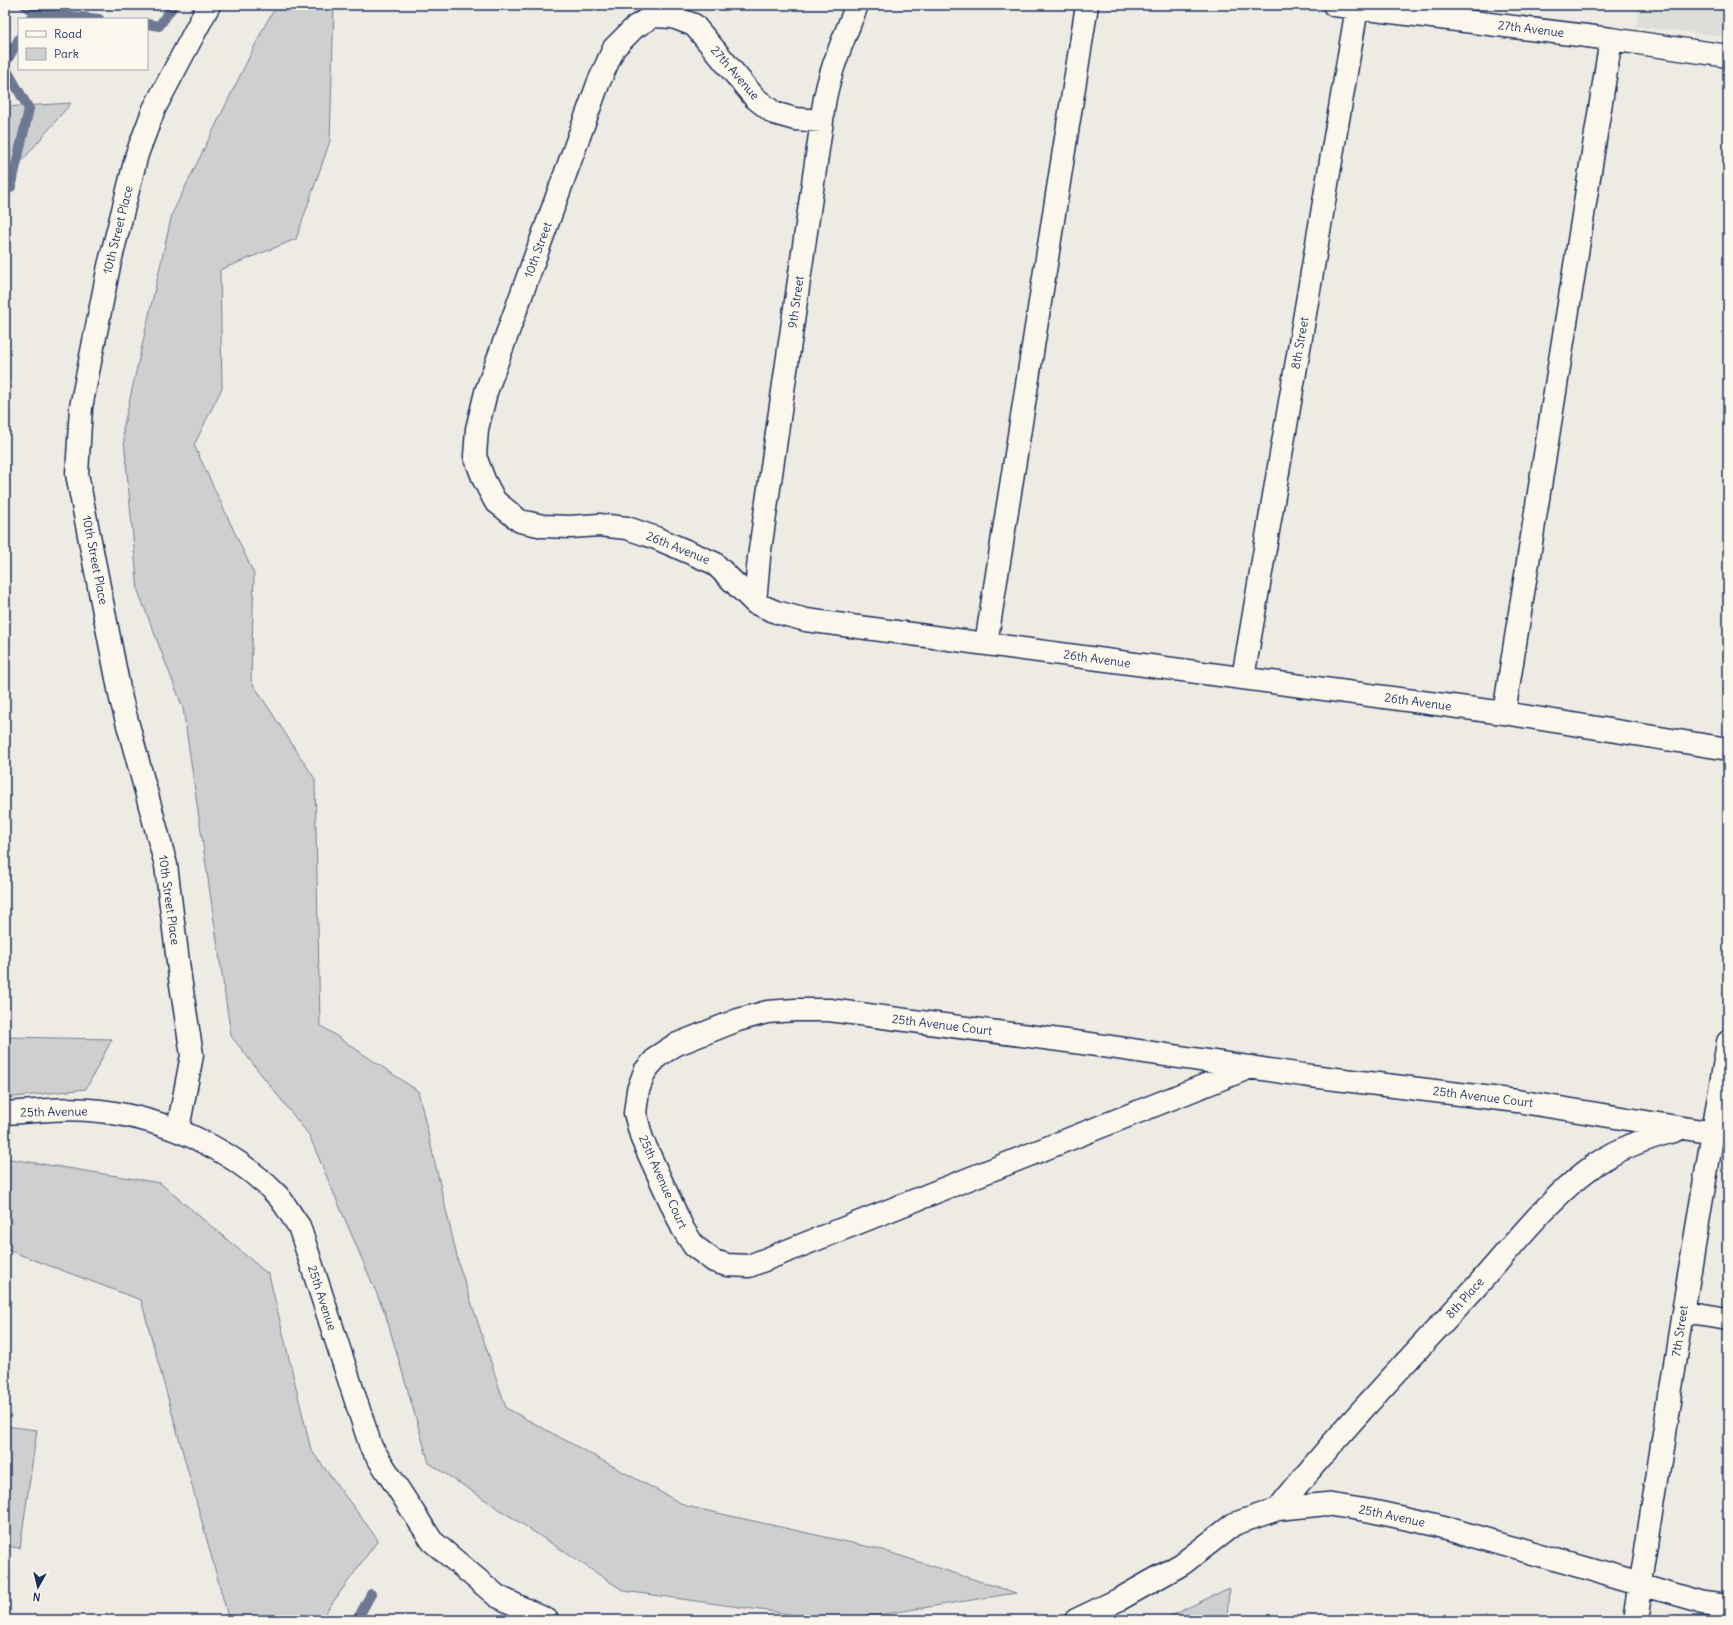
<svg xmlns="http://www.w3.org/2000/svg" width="1733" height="1625" font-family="Delius,sans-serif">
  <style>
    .built { fill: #deddda }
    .green { fill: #cecfcf; stroke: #747f96 }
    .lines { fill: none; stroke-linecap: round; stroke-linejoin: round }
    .stream { stroke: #6d7892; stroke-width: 10 }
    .minor-casing { stroke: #1b2f5e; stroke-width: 25 }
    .minor { stroke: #fbf7ec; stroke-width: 22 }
    .labels { text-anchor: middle; stroke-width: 3; stroke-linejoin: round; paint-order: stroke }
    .street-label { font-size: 12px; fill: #1b2f5e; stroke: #fbf7ec }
  </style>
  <rect width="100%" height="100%" fill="#eeebe4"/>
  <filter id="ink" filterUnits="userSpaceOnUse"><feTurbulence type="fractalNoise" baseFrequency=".025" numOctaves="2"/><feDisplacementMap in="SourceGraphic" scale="8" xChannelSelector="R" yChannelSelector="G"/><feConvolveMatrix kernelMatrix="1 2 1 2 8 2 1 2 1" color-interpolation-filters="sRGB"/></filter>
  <g filter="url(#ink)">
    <!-- built -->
    <path class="built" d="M1639 5H1728V37L1636 26Z"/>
    <!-- green -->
    <path class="green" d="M277 5H334L330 141 296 239 220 270 222 388 194 445 254 574 251 681 315 779 320 1025 418 1091 459 1265 506 1408 686 1506 879 1549 1016 1593 847 1620H832L624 1591 429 1463 385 1313 309 1135 231 1036 183 708 138 591 123 429 172 214 265 25Z
      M71 103 5 181V107Z
      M5 1037 112 1039 86 1089 5 1098Z
      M5 1158 160 1183 269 1275 311 1450 378 1540 320 1620H225L227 1613 141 1300 5 1249Z
      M5 1426 37 1430 20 1548 5 1546Z
      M1229 1588 1227 1620H1162Z"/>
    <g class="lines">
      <!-- stream -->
      <path class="stream" d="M24 5 34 12
        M30 19 34 12 99 19
        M147 24 159 26 174 5
        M5 64 19 39
        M5 67 29 109 11 187 5 192
        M357 1620 371 1594"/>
      <!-- minor casing -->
      <g class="minor-casing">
        <path id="minor" d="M1334 5 1611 39 1728 56
          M822 121 795 119 774 113 755 98 694 25 673 17 653 16 635 27 614 48 598 84 486 392 477 429 475 456 484 480 495 501 520 521 543 526 570 527 599 525 627 528 656 538 714 563 755 603 776 612 806 620 1504 713 1728 749
          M755 603 759 557 822 121C824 82 843 41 857 5
          M986 644 1087 5
          M1243 678 1357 8
          M1504 713 1611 39
          M1251 1067 749 1266 727 1265 714 1261 694 1246 683 1229 642 1139 635 1113 638 1090 645 1071 658 1056 675 1045 738 1020 767 1012 795 1010H829L1090 1044 1303 1075 1517 1101 1714 1133
          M5 1113C36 1111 68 1107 100 1111 165 1119 232 1148 278 1196 286 1205 292 1217 299 1226L371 1447 432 1541 497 1596 547 1620
          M178 1129 192 1055 180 978 166 865 121 699 77 474 81 407 109 266 137 154 154 109 209 5
          M1683 1312 1728 1319
          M1278 1509C1339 1432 1407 1361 1474 1289 1513 1246 1549 1197 1596 1164 1620 1148 1647 1138 1674 1131
          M1076 1620 1120 1599 1182 1564 1234 1524 1278 1509 1326 1504 1371 1511 1436 1525 1702 1602 1728 1606
          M1635 1620 1683 1312 1728 1042"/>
      </g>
      <!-- minor -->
      <use href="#minor" class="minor"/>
    </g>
  </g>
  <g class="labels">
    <!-- street labels -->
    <g class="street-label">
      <text transform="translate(1531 29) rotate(7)" y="4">27th Avenue</text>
      <text transform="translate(735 73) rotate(49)" y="4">27th Avenue</text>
      <text transform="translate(118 230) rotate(-76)" y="4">10th Street Place</text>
      <text transform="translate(538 250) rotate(-70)" y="4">10th Street</text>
      <text transform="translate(796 302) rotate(-82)" y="4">9th Street</text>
      <text transform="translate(1300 343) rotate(-80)" y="4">8th Street</text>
      <text transform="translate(678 548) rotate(22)" y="4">26th Avenue</text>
      <text transform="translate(95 560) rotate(79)" y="4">10th Street Place</text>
      <text transform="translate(1097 659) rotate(8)" y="4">26th Avenue</text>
      <text transform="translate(1418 702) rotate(8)" y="4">26th Avenue</text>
      <text transform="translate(169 900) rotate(82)" y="4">10th Street Place</text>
      <text transform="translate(942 1025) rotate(7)" y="4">25th Avenue Court</text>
      <text transform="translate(1483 1097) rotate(7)" y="4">25th Avenue Court</text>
      <text transform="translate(54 1112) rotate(-1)" y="4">25th Avenue</text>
      <text transform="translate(663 1182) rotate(66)" y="4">25th Avenue Court</text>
      <text transform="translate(322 1298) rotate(72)" y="4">25th Avenue</text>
      <text transform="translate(1465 1298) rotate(-48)" y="4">8th Place</text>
      <text transform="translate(1680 1331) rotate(-81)" y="4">7th Street</text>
      <text transform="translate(1392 1516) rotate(12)" y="4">25th Avenue</text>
    </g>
  </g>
  <!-- margin -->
  <rect width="1733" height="1625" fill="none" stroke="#fbf7ec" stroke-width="20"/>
  <rect x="10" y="10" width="1713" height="1605" fill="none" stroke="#1b2f5e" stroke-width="1.5" filter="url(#ink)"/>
  <!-- legend -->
  <rect x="18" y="18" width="130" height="52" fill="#fbf7ec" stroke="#a1a7b3"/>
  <rect x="26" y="31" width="20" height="6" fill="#fbf7ec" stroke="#a1a7b3"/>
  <text x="54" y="38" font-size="12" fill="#1b2f5e">Road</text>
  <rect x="26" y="48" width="20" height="12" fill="#cecfcf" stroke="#a1a7b3"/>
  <text x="54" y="58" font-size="12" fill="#1b2f5e">Park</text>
  <!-- north arrow -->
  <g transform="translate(38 1587) rotate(188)" stroke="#fbf7ec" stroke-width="3" paint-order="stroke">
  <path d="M0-3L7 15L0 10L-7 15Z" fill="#1b2f5e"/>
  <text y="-6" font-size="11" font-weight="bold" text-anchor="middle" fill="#1b2f5e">N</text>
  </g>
</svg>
